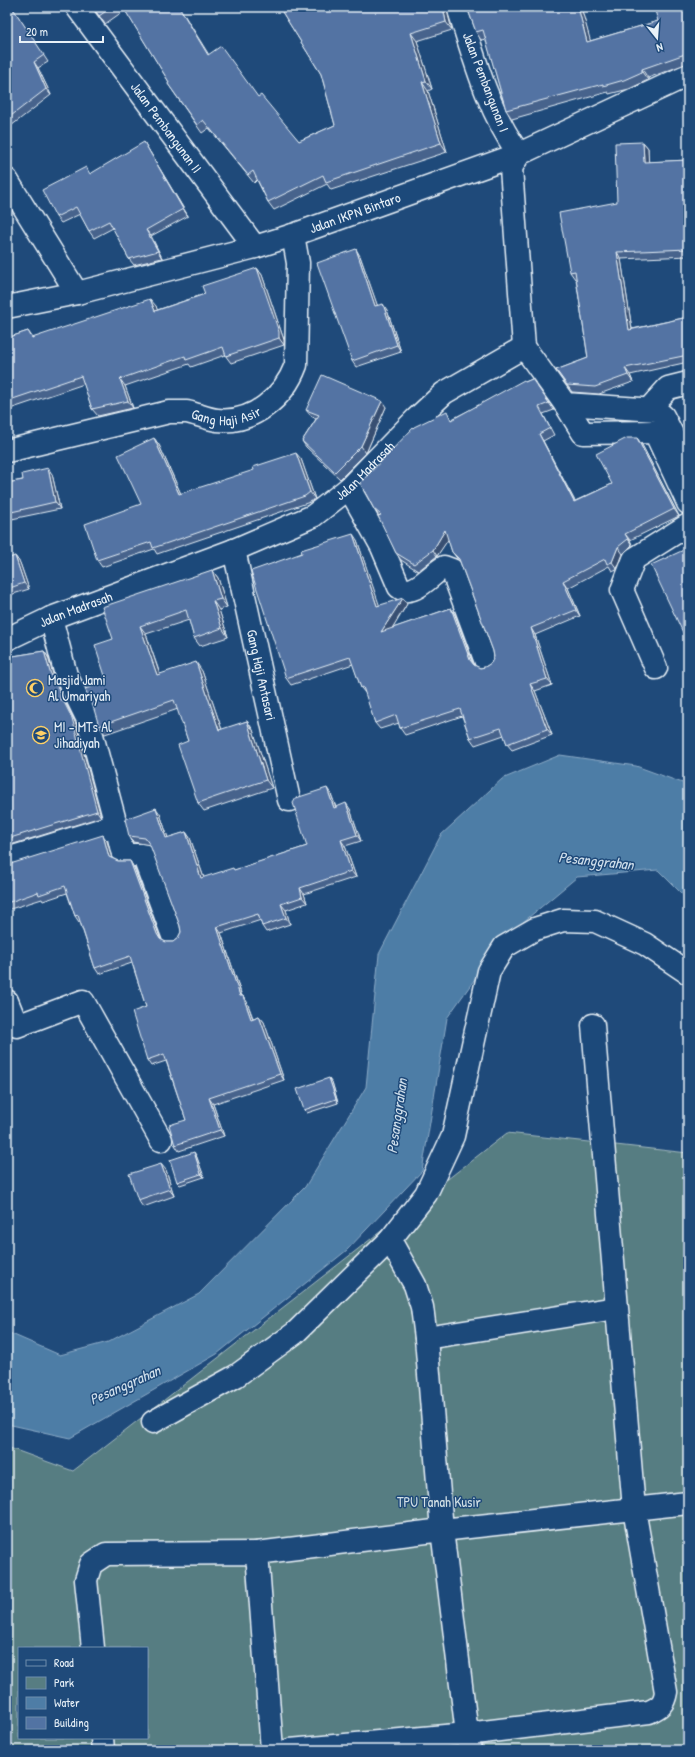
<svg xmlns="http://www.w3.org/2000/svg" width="695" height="1757" font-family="'Patrick Hand',sans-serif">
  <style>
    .green { fill: #577d82; stroke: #a0b7bd; fill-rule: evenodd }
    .water { fill: #4e7da6; stroke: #8cabc7 }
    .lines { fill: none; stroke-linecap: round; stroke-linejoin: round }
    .minor-casing { stroke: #e8f1f8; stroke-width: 25 }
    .minor { stroke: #1f4a7a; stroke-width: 22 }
    .wall { fill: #47638c; stroke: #e8f1f8 }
    .shaded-wall { fill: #395072; stroke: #e8f1f8 }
    .building { fill: #5273a3; stroke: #e8f1f8 }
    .labels { text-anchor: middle; stroke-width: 3; stroke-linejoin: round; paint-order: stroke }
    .street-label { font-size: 14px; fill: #e8f1f8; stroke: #1f4a7a }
    .poi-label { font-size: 14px; fill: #e8f1f8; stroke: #1f4a7a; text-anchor: start }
    .park-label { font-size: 14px; fill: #d2e0e6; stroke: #1f4a7a }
    .water-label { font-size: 15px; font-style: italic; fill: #d1e0ec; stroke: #1f4a7a }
  </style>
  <rect width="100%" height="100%" fill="#1f4a7a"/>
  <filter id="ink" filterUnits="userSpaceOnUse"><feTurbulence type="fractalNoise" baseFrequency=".025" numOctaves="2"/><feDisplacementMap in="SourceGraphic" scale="8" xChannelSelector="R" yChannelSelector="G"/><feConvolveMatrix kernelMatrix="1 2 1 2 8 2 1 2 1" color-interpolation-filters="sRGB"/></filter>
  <g filter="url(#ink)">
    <!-- green -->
    <path class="green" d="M507 1133 688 1153V1750H7V1447L73 1471ZM19 1648H147V1738H19Z"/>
    <!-- water -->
    <path class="water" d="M560 755 636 766 688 785V900L658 870 577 877 504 938 447 1018 422 1171 347 1250 217 1354 70 1438 7 1424V1332L60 1355 108 1342 199 1294 305 1187 366 1087 379 954 441 835 502 779Z"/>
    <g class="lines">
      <!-- minor casing -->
      <g class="minor-casing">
        <g id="minor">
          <path id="s1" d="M77 7 255 247"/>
          <path d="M7 180 77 293"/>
          <path id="s2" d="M7 307 77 293 255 247 293 235 519 154 688 75"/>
          <path d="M524 347 565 404 656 410 663 416 688 465"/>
          <path d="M565 404 583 433 655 432 688 503"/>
          <path d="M649 409 668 388 688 383"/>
          <path id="s3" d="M7 451 169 412C175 412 181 412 187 412 197 414 207 419 217 420 253 424 284 397 296 365L298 263 293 235"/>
          <path d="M349 488 382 547 399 587C413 599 432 573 444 567L452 570 486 662"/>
          <path id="s4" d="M234 550 289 800"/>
          <path id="s5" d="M7 639 51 618 234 550 313 516 349 488 416 419 444 393 524 347 511 168 519 154C488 111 474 57 458 7"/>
          <path d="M656 668 622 590 634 559 688 525"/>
          <path d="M116 825 123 855H143L173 936"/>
          <path d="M7 859 116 825 88 720 66 675 51 618"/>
          <path d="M7 1001 17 1026 83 1001 161 1140"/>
          <path d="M390 1240 415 1285 422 1307 426 1338"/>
          <path d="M616 1308 426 1338 442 1530 688 1503"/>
          <path d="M153 1422 236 1376 295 1333 390 1240 426 1194 453 1136 489 971 504 947 535 929 563 920 595 921 645 944 688 973"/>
          <path d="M257 1553 442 1530 467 1734 649 1712C660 1707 664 1704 666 1692L634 1509 593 1025"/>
          <path d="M93 1648 86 1580 91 1564 106 1554 257 1553 272 1750"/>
          <path d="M102 1738 103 1750"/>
          <path d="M290 1750 467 1734 470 1750"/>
        </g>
      </g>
      <!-- minor -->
      <use href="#minor" class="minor"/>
    </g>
    <!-- wall -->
    <path class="wall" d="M7 7H12L48 62 38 68 51 95 7 129Z
      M93 7H183L180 8 209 55 258 97 299 141 335 125 321 74 279 7H446L452 30 417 41 432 89 428 91 447 152 331 190 327 184 274 210 268 202 257 180 254 183 209 128 202 133 168 84 169 82 125 10 105 24Z
      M467 7H581L590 41 658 21 688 7V63L648 78V80L629 89 609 94 608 92 512 119 506 110 486 39 481 40 476 32Z
      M643 142 648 148V162L688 160V149V256L621 259 632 329 688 317V362L630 375 633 382 599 394 572 392 556 370 588 358 576 279H575L570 272 617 202Z
      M148 149 188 216 151 236 162 258 134 265 129 259 113 228 94 238 89 231 80 214 61 223 56 217 91 174Z
      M360 256 377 305 387 310 401 352 356 367 352 361Z
      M257 268 262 275 284 340V345L231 363 225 355 191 367 189 364 125 386 133 408 98 416 92 409 84 384 7 410V338L28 331 33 338 156 306 157 310 205 294Z
      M532 379 554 410 543 414 554 435 543 441 575 501 612 484 637 438 642 445 679 516 630 540 632 545 623 554 617 569 612 571 609 566 568 588 580 616 535 635 552 685 535 691 552 735 512 750 507 744 504 735 475 745 470 738 462 716 405 735 400 728 399 723 380 729 375 723 366 694 361 688 353 664 291 685 286 678 357 540 379 606 407 604 393 628 451 608 455 615 474 665 480 668 485 667 491 663 494 657 493 651 460 562 452 552 448 539 437 556 418 571 401 560 396 553 379 516 374 509 452 419 525 382Z
      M386 407 366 453 340 479 306 447 302 441 316 419 311 416 306 410Z
      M7 428 10 437 7 439Z
      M154 438 159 445 181 494 301 459 315 499 310 502 157 554 154 549 102 567 97 560 141 504Z
      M52 474 60 509 7 520V483Z
      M15 556 20 563 29 589 7 596V559Z
      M212 570 218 578 227 607 219 610 228 637 200 646 194 638 189 620 146 634 160 674 202 671 222 730 247 721 253 730 272 788 204 811 198 803 188 741 178 709 105 734 99 726 107 682 113 639Z
      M44 651 48 657 54 678 64 699V701L67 706 76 724 101 817 7 846V657Z
      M331 794 336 807 350 809 361 841 345 846 356 877 304 894 307 903 286 910 290 924 266 932 262 926 261 920 221 933 242 996H243L247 1002 253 1018 259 1016 264 1022 284 1080 213 1104 224 1136 179 1151 175 1145 186 1120 166 1061 151 1066 147 1060 146 1007 132 963 99 974 95 968 80 922H79L75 916 67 893 43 901 42 899 7 910V865L107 841 112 858 118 861H130L134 868 161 940 166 942H173L178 938 181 932 180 926 151 846 150 845 133 842 129 836 160 814 168 838 186 832 190 838 204 878 235 870 307 846Z
      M332 1082 338 1103 307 1113 304 1110Z
      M196 1155 204 1177 180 1185 177 1182Z
      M166 1170 174 1196 143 1207 138 1200Z"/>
    <!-- shaded-wall -->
    <path class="shaded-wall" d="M443 7H446L452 30 446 22Z
      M578 7H581L593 50 587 42Z
      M684 21 688 26V31Z
      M411 33 417 41 432 89 426 81Z
      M34 62 38 68 51 95 46 89Z
      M642 69 648 78V80L642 72Z
      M422 82 428 91 447 152 441 143Z
      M144 142 148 149 188 216 183 209Z
      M643 142 648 148 649 169 644 162Z
      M146 230 151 236 162 258Z
      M356 249 360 256 380 313 375 306Z
      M617 252 621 259 633 336 629 330Z
      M257 268 262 275 284 340V345L279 338Z
      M150 299 156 306 160 318 155 311Z
      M383 304 387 310 401 352 397 345Z
      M625 368 630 375 633 382 628 375Z
      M120 379 125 386 133 408 128 401Z
      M382 401 386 407 366 453 361 446Z
      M7 428 10 437 7 433Z
      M539 434 543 441 578 509 574 502Z
      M154 438 159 445 184 501 179 494Z
      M637 438 642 445 679 516 674 509Z
      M296 453 301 459 315 499 310 492Z
      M48 468 52 474 60 509 55 502Z
      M445 530 450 537 437 556 433 550Z
      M353 534 357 540 382 613 377 606Z
      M625 534 630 540 632 545 628 539Z
      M618 547 623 554 617 569 612 562Z
      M15 556 20 563 29 589 24 583Z
      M212 570 218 578 227 607 221 599Z
      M563 581 568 588 580 616 576 610Z
      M403 598 407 604 386 638 381 632Z
      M213 601 219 610 228 637 222 628Z
      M451 608 455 615 474 667 470 660Z
      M140 626 146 634 163 684 157 675Z
      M531 628 535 635 552 685 547 679Z
      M44 651 48 657 54 678 64 699V701L67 706 76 724 101 817 97 811 60 700 50 672Z
      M196 662 202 671 225 739 219 730Z
      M530 684 535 691 552 735 547 729Z
      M247 721 253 730 272 788 266 780Z
      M327 788 331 794 338 814 334 808Z
      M346 803 350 809 361 841 357 835Z
      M156 808 160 814 170 844 166 838Z
      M186 832 190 838 206 884 201 878Z
      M103 835 107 841 113 863 109 857Z
      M341 840 345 846 356 877 351 871Z
      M130 861 134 868 161 940 157 934Z
      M300 888 304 894 307 903 302 897Z
      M281 904 286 910 290 924 286 918Z
      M217 927 221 933 244 1003 240 996Z
      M243 996 247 1002 255 1025 251 1019Z
      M259 1016 264 1022 284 1080 280 1074Z
      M329 1078 332 1082 338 1103 336 1099Z
      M209 1098 213 1104 224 1136 220 1130Z
      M194 1152 196 1155 204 1177 201 1174Z
      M161 1164 166 1170 174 1196 170 1189Z"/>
    <!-- building -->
    <path class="building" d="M7 7H12L44 55 34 62 46 89 7 119Z
      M93 7H112L99 16Z
      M123 7H179L208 55 221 46 258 97 261 95 299 141 335 125 321 74 279 7H443L446 22 411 33 426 81 422 82 441 143 326 182 323 175 268 202 253 171 248 175 203 120 197 125 168 84 169 82Z
      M467 7H578L587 42 658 21 654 7H688V20L684 21 688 31V53L642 69V72L624 80 603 86V84L506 110 483 30 476 32Z
      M144 142 183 209 146 230 158 251 129 259 109 221 89 231 76 207 56 217 42 190 86 167 90 174Z
      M643 142 644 162 688 160V149V252V249L617 252 629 330 688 317V355L625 368 628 375 595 387 567 385 556 370 588 358 575 271 570 272 559 213 617 202 615 143Z
      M356 249 375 306 383 304 397 345 352 361 317 263Z
      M257 268 279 332V338L226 356 223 347 186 360 185 356 120 379 128 401 92 409 81 376 7 401V338L28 331 32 338 150 299 155 311 205 294 202 286Z
      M322 375 382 401 361 446 335 472 302 441 319 415 306 410Z
      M532 379 549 403 539 407 550 428 539 434 574 502 612 484 596 454 627 438H637L674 509 625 534 628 539 618 547 612 562 607 564 605 559 563 581 576 610 531 628 547 679 530 684 547 729 507 744 501 728 470 738 460 709 400 728 396 715 375 723 363 687 361 688 350 657 286 678 251 571 302 553 301 550 353 534 377 606 403 598 381 632 451 608 470 660 474 665 480 668 485 667 491 663 494 657 493 651 459 559 452 552 445 530 433 550 414 564 396 553 378 516 381 515 374 509 360 483 414 427 447 411 451 420 524 380 525 382Z
      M688 430V441L684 432Z
      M154 438 179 494 254 470 253 467 296 453 310 492 305 496 153 548 151 542 97 560 85 524 141 504 118 455Z
      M48 468 55 502 7 513V483L23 480 22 474Z
      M688 548V643L651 565Z
      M15 556 24 583 7 589V559Z
      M212 570 221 599 213 601 222 628 194 638 186 610 140 626 157 675 196 662 219 730 247 721 266 780 198 803 178 745 188 741 174 700 99 726 93 706 85 689 107 682 95 645 113 639 102 607Z
      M44 651 50 672 60 693V700H63L72 718 97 811 7 839V657Z
      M327 788 334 808 346 803 357 835 341 840 351 871 300 888 302 897 281 904 286 918 262 926 258 914 217 927 240 996H243L251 1019 259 1016 280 1074 209 1098 220 1130 175 1145 169 1125 186 1120 164 1054 147 1060 132 1012 146 1007 130 956 95 968 78 915 75 916 65 886 39 895 38 892 7 903V865L103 835 109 857 118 861H130L157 934 160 939 166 942H173L178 938 181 932 180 926 150 845 145 838 129 836 125 819 156 808 166 838 186 832 201 878 233 868 234 870 307 846 293 803 296 798Z
      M329 1078 336 1099 304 1110 297 1089Z
      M194 1152 201 1174 177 1182 170 1160Z
      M161 1164 170 1189 138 1200 129 1174Z"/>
  </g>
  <!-- icons -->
  <defs>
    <g id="mosque-ring" transform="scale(0.9)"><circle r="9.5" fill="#1f4a7a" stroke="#ffd166" stroke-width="1.5"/><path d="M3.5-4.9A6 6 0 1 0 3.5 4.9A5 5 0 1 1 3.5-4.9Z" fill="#ffd166"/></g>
    <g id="school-ring" transform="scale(0.9)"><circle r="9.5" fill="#1f4a7a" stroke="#ffd166" stroke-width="1.5"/><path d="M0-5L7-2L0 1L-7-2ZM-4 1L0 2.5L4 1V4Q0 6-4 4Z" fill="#ffd166"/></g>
  </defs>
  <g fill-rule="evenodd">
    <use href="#mosque-ring" x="35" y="688"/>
    <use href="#school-ring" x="41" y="735"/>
  </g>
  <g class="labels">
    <!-- street labels -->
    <g class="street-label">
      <text transform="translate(486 82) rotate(69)" y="5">Jalan Pembangunan I</text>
      <text dy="5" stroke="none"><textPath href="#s1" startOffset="150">Jalan Pembangunan II</textPath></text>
      <text dy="5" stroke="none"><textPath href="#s2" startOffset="361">Jalan IKPN Bintaro</textPath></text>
      <text dy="5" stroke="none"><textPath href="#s3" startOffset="225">Gang Haji Asir</textPath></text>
      <text dy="5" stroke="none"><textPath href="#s5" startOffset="399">Jalan Madrasah</textPath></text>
      <text dy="5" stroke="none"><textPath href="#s5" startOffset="75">Jalan Madrasah</textPath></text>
      <text dy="5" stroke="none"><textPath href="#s4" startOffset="128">Gang Haji Antasari</textPath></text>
    </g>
    <!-- poi labels -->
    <g class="poi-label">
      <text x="48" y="685">Masjid Jami<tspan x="48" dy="16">Al Umariyah</tspan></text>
      <text x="54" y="732">MI - MTs Al<tspan x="54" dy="16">Jihadiyah</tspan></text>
    </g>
    <!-- park labels -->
    <g class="park-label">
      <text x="439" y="1507">TPU Tanah Kusir</text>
    </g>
    <!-- water labels -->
    <g class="water-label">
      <text transform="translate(596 861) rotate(6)" y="5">Pesanggrahan</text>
      <text transform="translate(397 1116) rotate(-82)" y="5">Pesanggrahan</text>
      <text transform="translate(125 1385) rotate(-24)" y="5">Pesanggrahan</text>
    </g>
  </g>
  <!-- margin -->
  <rect width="695" height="1757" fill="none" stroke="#1f4a7a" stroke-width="24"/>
  <rect x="12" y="12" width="671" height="1733" fill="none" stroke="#e8f1f8" stroke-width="1.5" filter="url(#ink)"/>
  <!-- legend -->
  <rect x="18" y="1647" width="130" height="92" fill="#1f4a7a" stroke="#6f8dac"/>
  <rect x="26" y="1660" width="20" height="6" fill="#1f4a7a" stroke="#6f8dac"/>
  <text x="54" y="1667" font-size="12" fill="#e8f1f8">Road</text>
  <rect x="26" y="1677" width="20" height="12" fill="#577d82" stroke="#6f8dac"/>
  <text x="54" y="1687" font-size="12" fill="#e8f1f8">Park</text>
  <rect x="26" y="1697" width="20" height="12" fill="#4e7da6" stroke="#6f8dac"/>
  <text x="54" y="1707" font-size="12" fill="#e8f1f8">Water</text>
  <rect x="26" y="1717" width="20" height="12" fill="#5273a3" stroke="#6f8dac"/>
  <text x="54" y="1727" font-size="12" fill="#e8f1f8">Building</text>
  <!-- north arrow -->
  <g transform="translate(657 38) rotate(163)" stroke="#1f4a7a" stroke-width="3" paint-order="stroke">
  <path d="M0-3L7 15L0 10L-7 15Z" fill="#e8f1f8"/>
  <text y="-6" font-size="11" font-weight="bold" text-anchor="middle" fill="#e8f1f8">N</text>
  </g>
  <!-- scale -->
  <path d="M20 36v6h83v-6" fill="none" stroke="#e8f1f8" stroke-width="2"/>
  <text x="26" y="36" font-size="12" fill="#e8f1f8" stroke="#1f4a7a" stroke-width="3" paint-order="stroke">20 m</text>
</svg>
